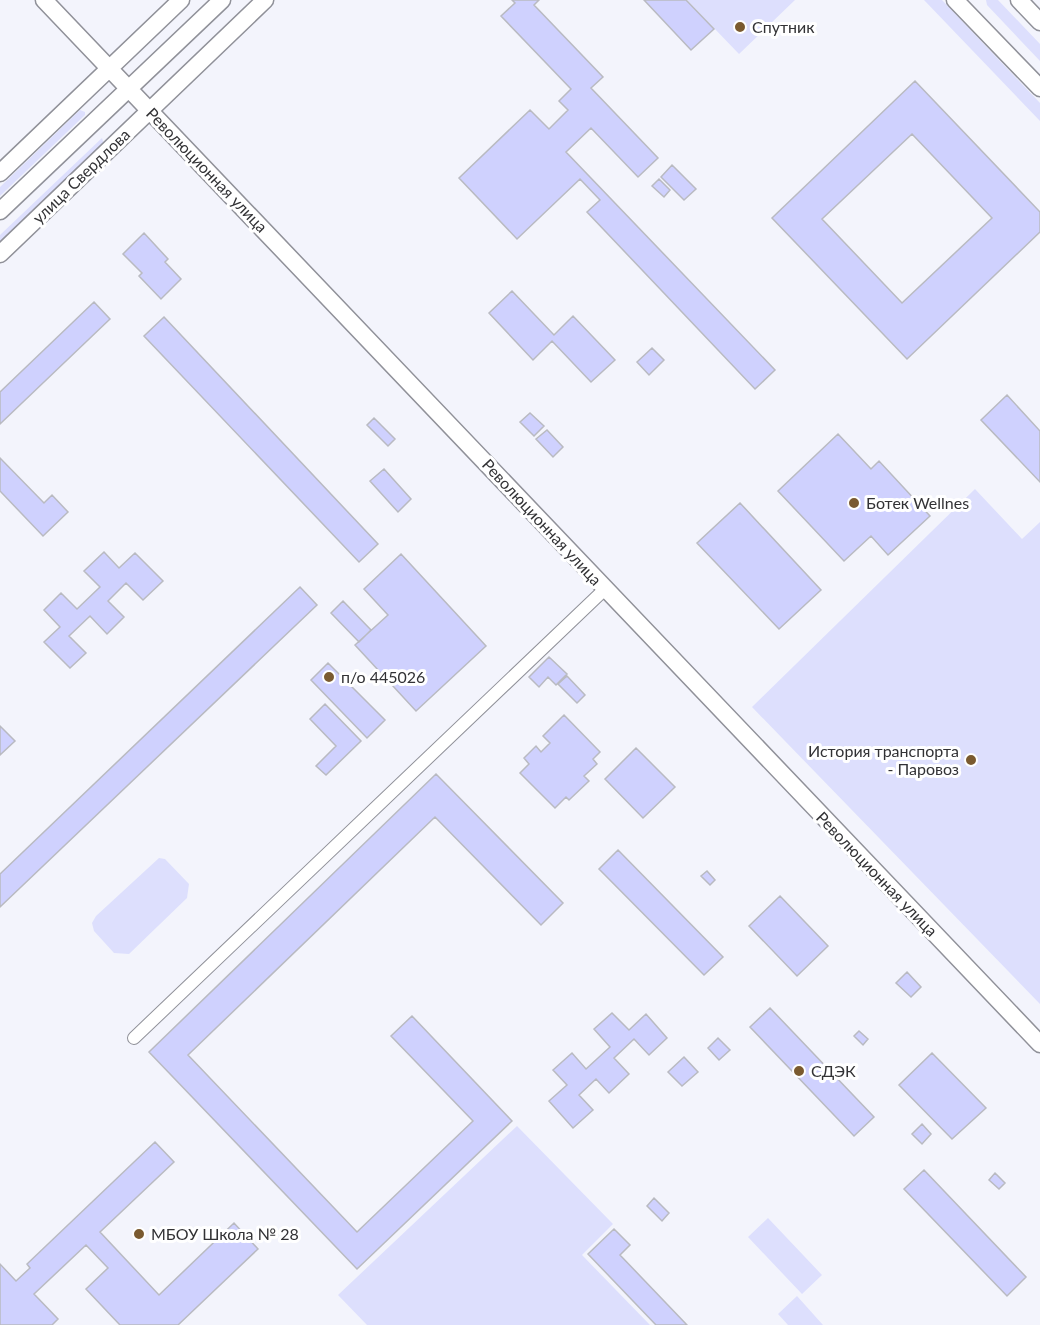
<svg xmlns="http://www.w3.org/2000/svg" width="1040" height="1325" font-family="Lato,sans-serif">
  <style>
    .green { fill: #dddffd }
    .building { fill: #cfd1fe; stroke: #b9bac1; stroke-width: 1.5; fill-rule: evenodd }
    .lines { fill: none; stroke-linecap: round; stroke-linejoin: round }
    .minor-casing { stroke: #909199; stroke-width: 14 }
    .secondary-casing { stroke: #909199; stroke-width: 19 }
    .minor { stroke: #fff; stroke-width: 12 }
    .secondary { stroke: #fff; stroke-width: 16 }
    .poi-dot { fill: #7a5a30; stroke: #fff; stroke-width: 2 }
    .labels { text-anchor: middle; stroke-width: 6; stroke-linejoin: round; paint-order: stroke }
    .poi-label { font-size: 16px; fill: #323235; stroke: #fff; text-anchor: start }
    .street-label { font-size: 16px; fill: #323235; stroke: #fff }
  </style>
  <rect width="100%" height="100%" fill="#f3f4fc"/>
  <!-- green -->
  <path class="green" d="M687 0H795L739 54Z
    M924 0H942L1040 103V121Z
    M986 0H998L1040 44V61L987 5Z
    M80 110 85 112V115L0 196V187Z
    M102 138 104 145 0 244V235Z
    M975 489 1022 539 1040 522V1004L752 707Z
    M159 858 165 859 189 884 187 898 129 954 114 953 94 931 92 923 96 916Z
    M517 1126 613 1224 582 1255 650 1325H367L338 1295Z
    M768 1218 822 1275 802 1294 748 1237Z
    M797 1296 823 1325H788L778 1314Z"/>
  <!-- building -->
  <path class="building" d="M512 0H539L534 5 603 77 591 88 658 158 638 177 591 128 566 152 775 370 755 389 587 212 600 200 580 179 517 239 459 178 530 110 549 129 568 110 559 101 571 89 501 16 515 3Z
    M644 0H686L714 29 691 50Z
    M915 81 1040 212V232L907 359 772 218ZM912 134 992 218 902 303 822 219Z
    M672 165 696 189 684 200 661 177Z
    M659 179 670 190 664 197 652 186Z
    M144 233 168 259 165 262 181 279 161 299 139 276 142 273 123 254Z
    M512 291 554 335 573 316 615 360 591 382 552 341 533 360 489 313Z
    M94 302 110 319 0 424V392Z
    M164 317 378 544 359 562 144 336Z
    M652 348 664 360 649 375 637 362Z
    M1007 395 1040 431V482L981 420Z
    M530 413 544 426 534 436 520 422Z
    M374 418 395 439 388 446 367 425Z
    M547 430 563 447 553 457 536 439Z
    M838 434 871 469 879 461 930 516 888 555 871 536 844 561 778 491Z
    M0 458 44 503 52 495 68 512 43 536 0 491Z
    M384 469 411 499 398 512 370 481Z
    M740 503 821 590 779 629 697 543Z
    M104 552 119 568 135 553 163 581 143 600 126 583 108 601 124 617 107 634 90 616 69 636 86 653 70 668 44 642 60 627 44 610 61 593 77 609 100 587 84 571Z
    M401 554 486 646 416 711 355 645 388 615 364 589Z
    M300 587 317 605 0 907V874Z
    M343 601 371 630 359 642 331 613Z
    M549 657 567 674 556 685 548 677 539 687 529 677Z
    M328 663 385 720 367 738 311 680Z
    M567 676 585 695 577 703 558 684Z
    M325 704 361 741 326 775 316 766 336 746 310 719Z
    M564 715 600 752 593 759 597 764 584 776 589 781 569 800 566 797 555 808 520 773 529 764 524 758 536 746 541 752 550 743 543 736Z
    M0 726 15 741 0 755Z
    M636 748 675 787 643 818 605 779Z
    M436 774 563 903 541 925 435 817 188 1055 357 1232 473 1121 391 1036 412 1016 512 1121 357 1269 149 1052Z
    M618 850 723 957 704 975 599 869Z
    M707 871 715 880 710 885 701 876Z
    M780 896 828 946 797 976 749 926Z
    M907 972 921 987 911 997 896 983Z
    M770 1008 874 1117 854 1136 750 1027Z
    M612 1013 629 1030 646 1014 667 1038 649 1055 634 1039 614 1058 629 1074 609 1093 596 1079 579 1095 593 1110 573 1128 549 1101 567 1085 553 1070 572 1053 586 1069 610 1047 594 1029Z
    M859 1031 868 1039 863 1045 854 1036Z
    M718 1038 730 1050 719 1060 708 1048Z
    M932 1053 986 1108 952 1139 899 1085Z
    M684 1057 698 1072 682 1086 668 1072Z
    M922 1124 931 1134 922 1144 912 1134Z
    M155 1142 174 1162 100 1232 159 1295 234 1223 258 1249 178 1325H120L86 1289 108 1268 86 1245 34 1294 58 1319 52 1325H0V1264L16 1281 30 1268 27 1264Z
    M924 1170 1026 1277 1007 1296 904 1189Z
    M995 1173 1005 1183 999 1189 989 1180Z
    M654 1198 669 1213 662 1221 647 1206Z
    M614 1229 630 1245 620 1255 687 1325H656L588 1254Z"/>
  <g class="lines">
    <!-- minor casing -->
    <g class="minor-casing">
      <path id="minor" d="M134 1038 605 589"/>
    </g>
    <!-- secondary casing -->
    <g class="secondary-casing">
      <path id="secondary" d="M44 0 1040 1044
        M955 0 1040 88
        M1019 0 1040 22
        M0 173 181 0
        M0 211 222 0
        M0 254 265 0"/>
    </g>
    <!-- minor -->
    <use href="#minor" class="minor"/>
    <!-- secondary -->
    <use href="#secondary" class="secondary"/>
  </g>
  <!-- markers -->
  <g class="poi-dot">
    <circle cx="740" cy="27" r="6"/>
    <circle cx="854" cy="503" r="6"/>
    <circle cx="329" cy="677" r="6"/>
    <circle cx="971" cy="760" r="6"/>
    <circle cx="799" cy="1071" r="6"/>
    <circle cx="139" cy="1234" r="6"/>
  </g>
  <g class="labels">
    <!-- poi labels -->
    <g class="poi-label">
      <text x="752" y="33">Спутник</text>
      <text x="866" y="509">Ботек Wellnes</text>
      <text x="341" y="683">п/о 445026</text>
      <text x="959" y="757" text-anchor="end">История транспорта<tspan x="959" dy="18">- Паровоз</tspan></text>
      <text x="811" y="1077">СДЭК</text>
      <text x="151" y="1240">МБОУ Школа № 28</text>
    </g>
    <!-- street labels -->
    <g class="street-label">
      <text transform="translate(207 170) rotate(46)" y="6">Революционная улица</text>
      <text transform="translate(81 176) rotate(-44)" y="6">улица Свердлова</text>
      <text transform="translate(542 522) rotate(47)" y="6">Революционная улица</text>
      <text transform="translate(877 874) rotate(46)" y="6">Революционная улица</text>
    </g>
  </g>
</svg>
